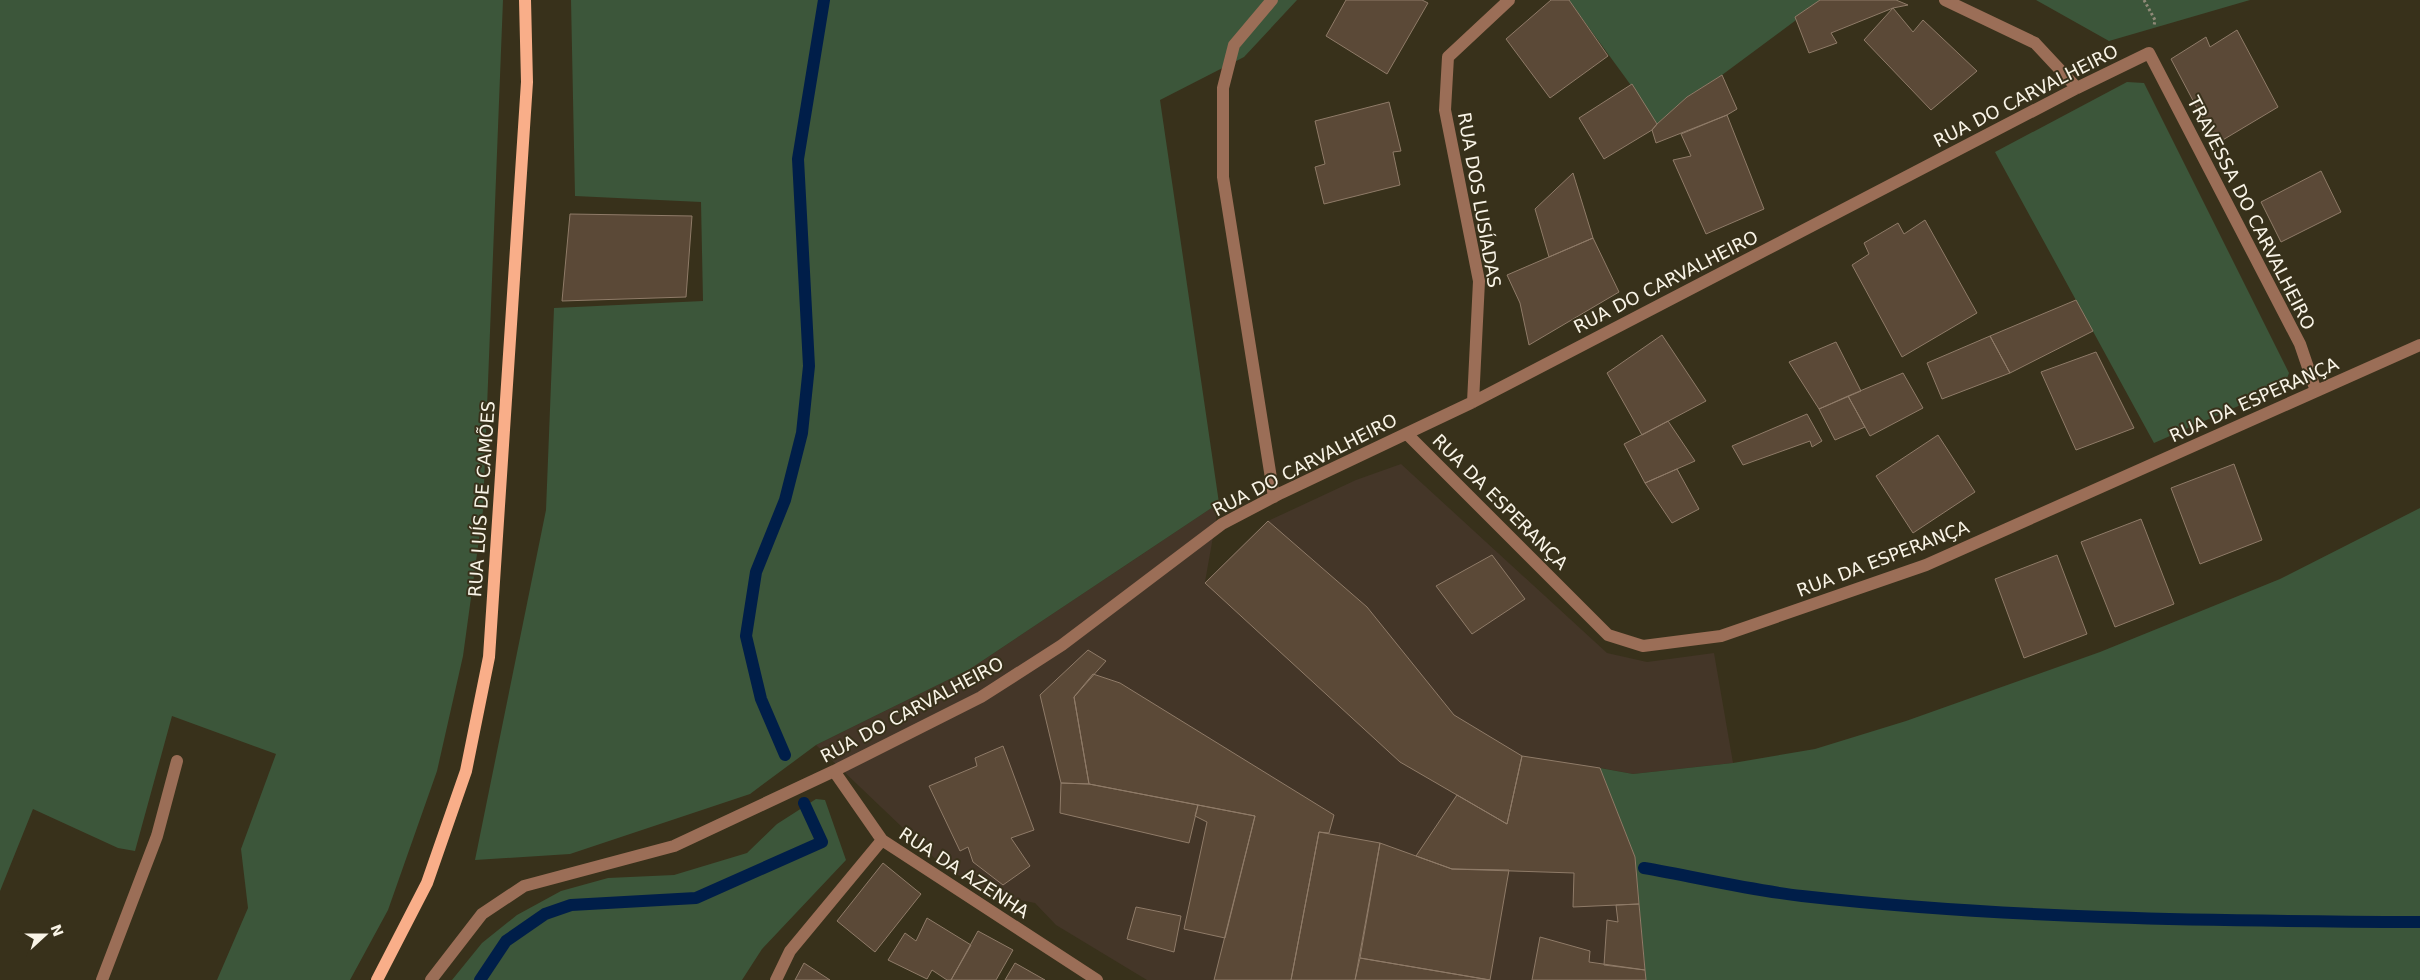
<svg xmlns="http://www.w3.org/2000/svg" width="2420" height="980" font-family="'DejaVu Sans',sans-serif">
  <style>
    .industrial { fill: #443628 }
    .green { fill: #3c563a }
    .lines { fill: none; stroke-linecap: round; stroke-linejoin: round }
    .stream { stroke: #001e49; stroke-width: 12 }
    .building { fill: #5b4937; stroke: #8f7b68 }
    .path { stroke: #908a78; stroke-width: 3; stroke-dasharray: 2.5 2.5; stroke-linecap: butt }
    .minor { stroke: #9b6e57; stroke-width: 12 }
    .major { stroke: #f9ae89; stroke-width: 12 }
    .labels { text-anchor: middle; stroke-width: 4; stroke-linejoin: round; paint-order: stroke }
    .street-label { font-size: 18px; fill: #f9f4e7; stroke: #38311b }
  </style>
  <rect width="100%" height="100%" fill="#38311b"/>
  <!-- industrial -->
  <path class="industrial" d="M1401 464 1607 653 1647 662 1714 653 1733 763 1633 774 1601 768 1635 857 1646 980H1147L1056 925 1035 903 999 896 946 869 816 745 970 669 1219 503 1205 582 1268 521 1356 480Z"/>
  <!-- green -->
  <path class="green" d="M0 0H503L483 510 463 656 437 771 388 910 350 980H217L248 908 241 849 276 754 172 716 135 851 118 848 33 809 0 891Z
    M571 0H1297L1244 57 1160 100 1219 503 970 669 816 745 750 794 570 854 475 860 546 510 554 308 703 301 701 202 575 196Z
    M1569 0H1823L1722 75 1687 97 1657 124C1630 81 1598 42 1569 0Z
    M2036 0H2250L2109 41Z
    M2127 82 2144 83 2289 373 2284 386 2154 443 1995 152Z
    M2420 508V980H1646L1635 857 1600 768 1633 774 1733 763 1815 749 1906 721 2100 652 2280 579Z
    M816 799 825 800 846 860 762 949 742 980H452L482 943 517 915 561 891 608 878 674 875 747 853 777 824Z"/>
  <g class="lines">
    <!-- stream -->
    <path class="stream" d="M785 755 761 699 746 636 756 572 785 500 802 433 809 366 798 159 824 0
      M1644 868C1696 877 1749 890 1802 896 2007 919 2214 921 2420 922
      M480 980 506 941 545 914 571 905 696 898 822 842 804 803"/>
  </g>
  <!-- building -->
  <path class="building" d="M1346 0H1422L1428 3 1387 74 1326 36Z
    M1551 0H1569L1608 56 1550 98 1506 39Z
    M1820 0H1896L1908 5 1893 8 1831 33 1837 43 1809 53 1795 17Z
    M1893 8 1913 32 1923 20 1977 71 1931 110 1864 40Z
    M2237 30 2278 107 2216 144 2171 59 2206 37 2210 47Z
    M1722 75 1737 109 1727 115 1656 143 1652 130 1657 124 1687 97Z
    M1632 84 1657 124 1652 130 1604 159 1579 118Z
    M1389 102 1401 151 1393 152 1400 185 1324 204 1315 167 1325 164 1315 121Z
    M1727 115 1764 209 1706 234 1673 160 1691 156 1681 134Z
    M2321 171 2341 212 2281 242 2261 202Z
    M1573 173 1593 238 1549 257 1535 209Z
    M570 214 692 216 686 297 562 301Z
    M1925 220 1977 313 1902 357 1852 265 1869 254 1864 243 1898 223 1904 234Z
    M1593 238 1619 292 1529 345 1520 303 1507 275Z
    M2076 300 2093 331 2010 373 1990 336Z
    M1662 335 1706 401 1642 435 1607 373Z
    M1990 336 2010 373 1942 399 1927 363Z
    M1836 342 1861 391 1819 409 1789 362Z
    M2096 352 2134 428 2076 450 2041 372Z
    M1903 373 1923 408 1870 436 1848 396Z
    M1848 396 1865 427 1835 440 1819 409Z
    M1807 414 1822 441 1812 447 1810 441 1743 465 1732 446Z
    M1668 421 1695 461 1645 483 1624 444Z
    M1938 435 1975 492 1913 533 1876 476Z
    M2234 464 2262 540 2200 564 2171 488Z
    M1677 469 1699 509 1672 523 1645 483Z
    M2141 519 2174 604 2115 627 2081 542Z
    M1268 521 1367 607 1454 715 1522 756 1507 824 1400 762 1205 583Z
    M1492 555 1525 599 1472 634 1436 586Z
    M2057 555 2087 634 2024 658 1995 579Z
    M1088 650 1106 661 1074 697 1089 784 1061 783 1040 695Z
    M1093 674 1120 683 1334 815 1329 833 1319 832 1291 980H1214L1255 816 1089 784 1074 697Z
    M1003 746 1034 830 1011 838 1030 866 1003 885 973 862 968 847 960 851 929 786 977 766 975 758Z
    M1522 756 1600 768 1635 857 1639 904 1573 907 1574 873 1452 869 1416 856 1457 795 1507 824Z
    M1061 783 1089 784 1198 805 1189 843 1060 813Z
    M1198 805 1255 816 1225 938 1184 929 1207 822 1195 816Z
    M1319 832 1380 843 1355 980H1291Z
    M1380 843 1452 869 1509 870 1490 980 1360 958Z
    M883 863 921 894 875 952 837 921Z
    M1639 904 1645 970 1604 965 1607 920 1618 922 1616 905Z
    M1136 907 1181 916 1174 952 1127 939Z
    M927 918 971 945 951 980H947L932 970 927 979 888 960 905 933 916 941Z
    M978 931 1013 950 996 980H951Z
    M1540 937 1590 951 1589 962 1645 970 1646 980H1532Z
    M1360 958 1490 980H1355Z
    M804 963 830 980H795Z
    M1015 963 1045 980H1005Z"/>
  <g class="lines">
    <!-- path -->
    <path class="path" d="M2144 0 2155 20 2154 26"/>
    <!-- minor -->
    <path class="minor" d="M1272 0 1234 45 1223 88V177L1274 497
      M1945 0 2035 43 2077 88
      M1473 402 1479 281 1445 110 1448 57 1509 0
      M1407 434 1608 635 1643 646 1721 636 1926 565 2420 345
      M834 771 882 840 1097 980
      M102 980 157 836 177 761
      M431 980 482 914 524 886 674 846 834 771 981 697 1062 645 1222 524 1281 493 1473 402 2077 88 2149 53 2300 344 2316 391
      M776 980 790 951 882 840"/>
    <!-- major -->
    <path class="major" d="M377 980 427 883 466 771 489 657 527 82 525 0"/>
  </g>
  <g class="labels">
    <!-- street labels -->
    <g class="street-label">
      <text transform="translate(2026 96) rotate(-27)" y="6">RUA DO CARVALHEIRO</text>
      <text transform="translate(1479 200) rotate(80)" y="6">RUA DOS LUSÍADAS</text>
      <text transform="translate(2251 213) rotate(63)" y="6">TRAVESSA DO CARVALHEIRO</text>
      <text transform="translate(1666 282) rotate(-27)" y="6">RUA DO CARVALHEIRO</text>
      <text transform="translate(2254 400) rotate(-24)" y="6">RUA DA ESPERANÇA</text>
      <text transform="translate(1305 465) rotate(-27)" y="6">RUA DO CARVALHEIRO</text>
      <text transform="translate(482 499) rotate(-86)" y="6">RUA LUÍS DE CAMÕES</text>
      <text transform="translate(1500 502) rotate(45)" y="6">RUA DA ESPERANÇA</text>
      <text transform="translate(1883 559) rotate(-21)" y="6">RUA DA ESPERANÇA</text>
      <text transform="translate(912 710) rotate(-28)" y="6">RUA DO CARVALHEIRO</text>
      <text transform="translate(964 873) rotate(33)" y="6">RUA DA AZENHA</text>
    </g>
  </g>
  <!-- north arrow -->
  <g transform="translate(45 935) rotate(69)" stroke="#38311b" stroke-width="4" paint-order="stroke">
  <path d="M0-4L9 19L0 12L-9 19Z" fill="#f9f4e7"/>
  <text y="-8" font-size="14" font-weight="bold" text-anchor="middle" fill="#f9f4e7">N</text>
  </g>
</svg>
